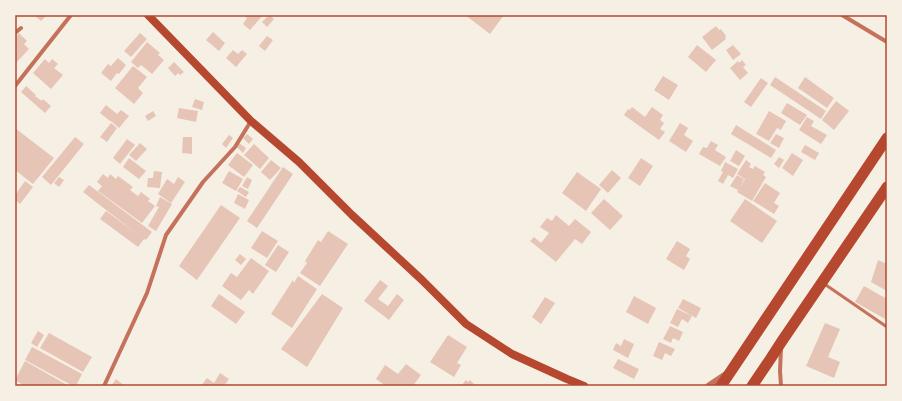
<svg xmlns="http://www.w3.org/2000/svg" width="902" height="401" font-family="Rubik,sans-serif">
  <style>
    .building { fill: #e6c5b7 }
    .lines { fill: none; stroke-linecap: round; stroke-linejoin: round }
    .service { stroke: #c5725c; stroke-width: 3 }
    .minor { stroke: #c5725c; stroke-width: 4 }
    .tertiary { stroke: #c5725c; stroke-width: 7 }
    .secondary { stroke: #b5482f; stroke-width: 8 }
    .trunk { stroke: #b5482f; stroke-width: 11 }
    .neatline { fill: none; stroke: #b5482f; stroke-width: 1.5 }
  </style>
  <rect width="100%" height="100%" fill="#f6efe4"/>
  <!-- building -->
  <path class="building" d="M34 15H47L41 21Z
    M243 15H263L250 30 243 24 247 18Z
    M269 15H270L274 19 267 27 262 22Z
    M465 15H504L490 34Z
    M716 26 719 30 721 29 726 36 725 37 726 39 712 50 702 37Z
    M213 32 225 43 219 51 206 40Z
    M19 33 27 41 24 44 29 49 15 64V38Z
    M140 33 147 39 131 57 124 51Z
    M267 36 273 40 265 51 259 46Z
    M147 42 160 53 158 55 164 60 152 74 141 65 138 68 131 62Z
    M697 45 716 60 706 72 688 57Z
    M733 45 741 54 733 60 726 50Z
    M233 50 238 54 242 50 247 54 236 67 226 58Z
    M118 58 126 65 119 74 117 73 111 81 101 73 108 64 111 66Z
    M45 59 49 63 52 59 58 64 54 68 63 75 51 89 33 73Z
    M742 60 746 65 743 67 748 73 740 80 730 68 738 61 739 63Z
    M174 62 184 72 180 75 178 73 175 76 168 68Z
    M133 66 147 77 138 88 143 93 134 104 115 88Z
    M663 76 678 85 669 100 654 90Z
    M775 77 826 111 821 119 770 85Z
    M805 77 834 98 827 108 798 88Z
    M761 78 768 83 751 107 744 102Z
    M26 86 36 95 35 96 42 101 43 99 51 106 45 113 21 92Z
    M195 99 204 102 202 110 192 107Z
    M836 101 849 111 834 130 822 120Z
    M787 103 807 115 800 125 781 113Z
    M106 105 117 114 121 110 129 116 119 128 111 121H110L100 113Z
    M632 107 645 117 652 107 663 115 660 120 664 123 660 129 665 132 659 140 624 115 628 109 630 110Z
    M179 108 198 111 196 122 177 118Z
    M153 111 156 116 148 121 145 116Z
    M769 111 786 121 781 130 777 128 769 141 756 134Z
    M807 117 814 121 811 126 827 135 821 144 799 130Z
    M111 123 117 128 107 142 100 137Z
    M680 123 688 128 684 135 693 141 686 152 669 141Z
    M736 125 776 150 771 158 731 134Z
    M15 128 54 158 33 184 15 170Z
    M247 134 253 139 249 144 243 138Z
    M776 134 784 138 779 148 770 143Z
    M229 135 233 138 226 148 222 144Z
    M75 137 84 144 51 185 42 177Z
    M183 137H192V154L182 153Z
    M127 139 135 145 120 164 113 158Z
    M711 141 718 145 715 150 726 157 720 166 699 154 703 147 707 148Z
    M140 143 147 149 136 161 129 155Z
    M239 143 246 148 243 153 236 146Z
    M254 144 269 158 260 169 244 155Z
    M805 145 819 153 815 160 801 152Z
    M736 150 745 156 739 166 730 161Z
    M237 153 253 165 244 177 228 165Z
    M792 153 803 160 793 176 782 168Z
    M779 157 784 160 779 168 774 164Z
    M129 158 146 171 139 179 123 167Z
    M641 158 653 166 640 186 628 178Z
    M271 160 281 168 270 180 261 172Z
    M746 160 751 164 749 167 753 169 755 166 765 172 763 175 766 177 752 201 737 192 738 190 730 186 737 175 744 179 740 187 745 179 737 174Z
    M725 162 738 169 733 178 728 175 723 184 718 181 723 172 721 171Z
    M283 167 293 174 257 228 247 221Z
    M612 170 621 178 608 193 599 185Z
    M154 171 162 172 160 188 147 187 148 178H153Z
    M229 171 243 179 236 191 222 183Z
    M577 172 601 189 586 211 562 193Z
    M103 174 108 178 110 174 116 179 118 176 133 187 130 190 138 196 141 192 150 199 148 201 155 206 142 223 98 191 102 186 97 182Z
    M59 177 64 180 59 187 54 183Z
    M178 177 185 182 171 203 158 194 167 179 174 184Z
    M247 177 252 180 248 189 242 186Z
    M25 181 33 187 20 204 15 200V195Z
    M765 183 780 193 774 203 779 206 774 214 753 201Z
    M89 185 152 232 146 240 144 239 138 247 100 219 106 211 137 234 83 192Z
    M240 187 249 192 246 197 237 191Z
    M238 194 249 200 245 209 234 203Z
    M160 197 172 204 156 231 148 226 159 207 156 206Z
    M604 199 623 216 610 230 591 213Z
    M745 199 777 221 762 243 730 221Z
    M221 205 240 218 197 280 179 266Z
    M556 215 569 226 575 219 591 232 582 244 575 239 556 262 530 241 534 237 541 243 549 233 540 227 547 218 552 221Z
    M262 231 278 241 267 258 251 248Z
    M328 231 348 244 320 286 300 273 307 263 305 261 318 240 321 242Z
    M677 241 690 249 686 256 690 259 684 270 666 259Z
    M278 245 289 252 276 272 265 265Z
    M240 254 246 259 241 265 235 260Z
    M251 258 269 271 253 294 249 290 241 300 222 286 231 273 237 277Z
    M878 260 887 264V291L871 282Z
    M298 276 317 289 292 328 271 314 293 280 294 283Z
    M380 280 388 286 378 299 388 306 397 294 404 300 389 320 364 301Z
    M864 286 887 299V320L855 302Z
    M219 294 245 312 236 324 211 306Z
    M322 294 343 308 307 367 281 349Z
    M634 296 656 308 648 324 626 312Z
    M545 297 555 303 541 324 532 317Z
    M683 299 701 308 696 318 678 308Z
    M677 309 692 316 688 323 682 319 678 327 670 323Z
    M825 323 840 329 828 357 840 362 834 378 806 366Z
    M670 326 683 332 679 341 673 338 671 343 663 339Z
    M38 331 44 335 37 347 31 343Z
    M49 333 92 357 83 372 40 348Z
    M448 335 467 347 457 363 461 365 454 377 430 362Z
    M624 339 634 344 628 358 613 350 616 343 621 346Z
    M659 342 675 349 671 356 665 353 662 360 653 356Z
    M32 347 82 374 76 386H73L25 360Z
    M618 359 639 369 634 379 613 368Z
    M25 361 69 386H25L15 380Z
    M406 364 421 375 413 386H386L376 379 385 365 398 374Z
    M220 373 229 379 224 386H201L207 378 214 383Z
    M116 379 125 386H111Z
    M466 380 468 382 470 380 474 384 473 386H461Z"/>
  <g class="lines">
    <!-- service -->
    <path class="service" d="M823 283 887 327"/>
    <!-- minor -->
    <path class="minor" d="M842 15 887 42
      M15 33 21 28
      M15 86 71 15
      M104 386 147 293 166 235 203 182 235 147 251 121
      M781 386 780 371 781 348"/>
    <!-- tertiary -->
    <path class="tertiary" d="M709 386 727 374"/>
    <!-- secondary -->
    <path class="secondary" d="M148 15 251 121 299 162 352 215 422 280 466 324 512 354 567 379 584 386"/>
    <!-- trunk -->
    <path class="trunk" d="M721 386 887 138
      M752 386 769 361 782 341 887 187"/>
  </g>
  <!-- border -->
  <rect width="902" height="401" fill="none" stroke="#f6efe4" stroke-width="32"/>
  <rect x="16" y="16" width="870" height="369" class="neatline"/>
</svg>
